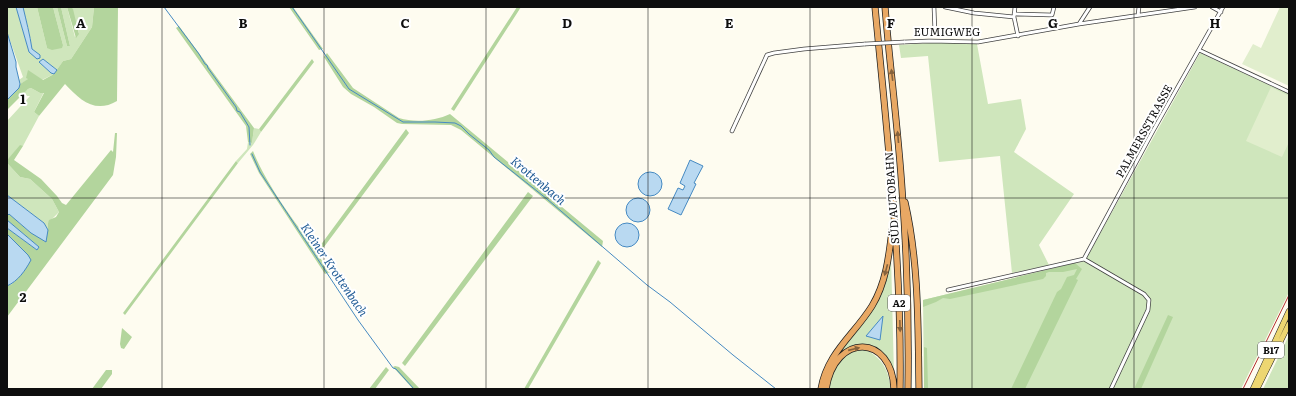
<svg xmlns="http://www.w3.org/2000/svg" width="1296" height="396" font-family="Literata,serif">
  <style>
    .green { fill: #cfe6bc }
    .forest { fill: #b3d59d }
    .pitch { fill: #e1eecd }
    .water { fill: #b9d9f1; stroke: #468ac2 }
    .lines { fill: none; stroke-linecap: round; stroke-linejoin: round }
    .stream { stroke: #468ac2; stroke-width: 1 }
    .minor-casing { stroke: #414141; stroke-width: 4.5 }
    .primary-casing { stroke: #1f1f1f; stroke-width: 6 }
    .motorway-casing { stroke: #1f1f1f; stroke-width: 7 }
    .minor { stroke: #fff; stroke-width: 3 }
    .primary { stroke: #edd671; stroke-width: 5 }
    .motorway { stroke: #e8a864; stroke-width: 5.5 }
    .tram { stroke: #b33231; stroke-width: 1 }
    .minor-bridge-casing { stroke: #414141; stroke-width: 4.5; stroke-linecap: butt }
    .minor-bridge { stroke: #fff; stroke-width: 3 }
    .oneway { fill: #86633d }
    .grid { fill: none; stroke: #0e0e0e; stroke-width: 1; stroke-opacity: 0.55 }
    .labels { text-anchor: middle; stroke-width: 4; stroke-linejoin: round; paint-order: stroke }
    .shield { fill: #fff; stroke: #565656; stroke-width: 1 }
    .shield-label { font-size: 10px; font-weight: bold; fill: #0e0e0e }
    .street-label { font-size: 11px; fill: #0e0e0e; stroke: #fff }
    .water-label { font-size: 12px; font-style: italic; fill: #215c96; stroke: #fff }
    .grid-label { font-size: 13px; text-anchor: middle; font-weight: bold; fill: #0e0e0e; stroke: #fff; stroke-width: 4; stroke-linejoin: round; paint-order: stroke }
  </style>
  <rect width="100%" height="100%" fill="#fefcf0"/>
  <!-- green -->
  <path class="green" d="M7 7H16L29 52 32 49C31 41 27 18 23 12V7H37L47 48 63 45 53 7H57L67 46H70L61 7H67L75 37 79 33 71 7H94L92 27 71 59 63 61 57 70 43 59 39 62 51 73 54 74 42 80 29 79 20 84 19 80 23 77 7 32Z
    M945 42 977 44 988 104 1021 99 1026 129 1014 152 1074 194 1039 245 1049 265 1012 273 1000 156 939 162 928 56 901 58 899 45Z
    M1200 53 1289 94V292L1241 389H924L923 300 1085 261Z
    M31 88 40 93 44 92 34 112 39 116 24 144 23 146H20L7 160V121L30 96H27L24 92 28 89Z
    M254 128 259 129 261 132 253 145 238 163 236 161 247 149 248 142 252 143Z
    M8 164 20 177 30 179 52 199 59 212 48 223V230L44 223 7 195Z
    M891 256 894 375C892 367 889 361 883 355 877 349 856 344 848 348 841 351 836 358 831 363L833 359 866 319Z
    M1289 335V389H1263Z
    M865 349C883 359 888 369 891 389H829C830 376 839 356 852 352 856 350 861 350 865 349Z"/>
  <!-- forest -->
  <path class="forest" d="M37 7H53L63 45 62 48 52 50 47 48Z
    M57 7H61L70 46H67Z
    M67 7H71L73 9 79 34 76 38Z
    M94 7H118L117 101C95 114 80 100 65 84L39 116 34 112 44 93H40L31 88 28 89 7 110V100L19 88 20 84 28 79 26 78 28 70 43 80 54 74 63 61 71 59 92 27Z
    M289 7H293L323 49 319 50Z
    M517 7H521L454 111 451 109Z
    M179 26 254 128 252 143 248 142 246 126 176 28Z
    M327 53 353 88 399 118C415 123 435 121 450 114L603 241 602 247 461 130 451 125 402 124 397 123 374 107 351 94 343 87 324 57Z
    M312 59 314 62 261 132 259 129Z
    M406 129 409 133 318 255 330 272 325 274 259 173 250 154 253 151C266 183 294 223 317 250Z
    M115 133H117L116 157 113 175 7 317V286L12 284 28 255 7 234V228L37 250 39 247 7 220 8 213 31 233 48 230V223L49 220 56 217 59 212 52 199 30 179 20 177 8 164 7 165V160L20 145 23 146 14 160 41 179 57 196 62 203 66 205 111 150 113 152Z
    M236 161 238 163 125 315 123 313Z
    M528 192 533 196 405 366 402 363Z
    M598 260 601 263 528 389H524Z
    M1075 263 1082 269 1076 279 1078 280 1025 389H1011L1057 292 1061 289 1067 277 1074 275 1077 269 1063 272H1049L1046 273V276L1043 279 950 299 943 298 936 302 923 307V300Z
    M1168 315 1173 317 1141 389H1134Z
    M122 328 132 337 124 349 121 348 120 344Z
    M924 347 927 348 928 389H924Z
    M395 366 399 367 420 389H413L393 367Z
    M386 367 389 370 375 389H369Z
    M106 370H112V374L101 389H92Z"/>
  <!-- pitch -->
  <path class="pitch" d="M1280 7H1289V86L1242 64 1253 44 1261 48Z
    M1271 87 1289 96V142L1282 157 1246 141Z"/>
  <!-- water -->
  <path class="water" d="M16 7H23C26 20 30 35 32 49L40 55V58L37 59 29 52Z
    M7 32 16 62V67L20 84 19 88 7 100Z
    M43 59 57 70 54 74 51 73 39 62Z
    M690 160 703 166 694 183 696 184 681 215 668 209 678 188 683 190 685 186 680 183Z
    M638 184a12 12 0 1 1 24 0a12 12 0 1 1-24 0Z
    M7 195 44 223 48 230 46 242 31 233 9 214 7 216Z
    M626 210a12 12 0 1 1 24 0a12 12 0 1 1-24 0Z
    M7 220 39 247 37 250 7 228Z
    M615 235a12 12 0 1 1 24 0a12 12 0 1 1-24 0Z
    M7 234 28 255 31 260C25 271 18 281 7 286Z
    M883 316 880 340 866 336Z"/>
  <g class="lines">
    <!-- stream -->
    <path class="stream" d="M164 7 199 54 205 64 207 65 208 68 236 107 237 111 240 112 249 127 250 145
      M292 7 349 89 403 122H435L455 123 461 126 469 134 489 150 494 157 547 199 647 285 670 302 733 355 776 389
      M252 154 260 172 358 320 393 368 396 369 414 389"/>
    <!-- minor casing -->
    <g class="minor-casing">
      <path id="minor" d="M934 7 935 34
        M945 7 974 13 1014 17
        M1015 7 1014 17 1018 36
        M1212 7 1221 12
        M1014 14 1052 15 1054 7
        M1138 15 1139 7
        M1079 24 1090 7
        M904 42 929 41 978 42 1079 24 1195 7
        M1199 50 1289 92
        M732 131 767 55 774 53 804 49 865 44
        M1084 259 1153 131 1223 7
        M948 290 1084 259 1144 294 1149 300 1148 310 1111 389"/>
    </g>
    <!-- primary casing -->
    <g class="primary-casing">
      <path id="primary" d="M1253 389 1289 311
        M1257 389 1289 324"/>
    </g>
    <!-- motorway casing -->
    <g class="motorway-casing">
      <path id="motorway" d="M875 7C887 134 902 261 900 389
        M885 7C890 68 898 128 902 189 907 255 909 322 908 389
        M905 202C919 263 918 327 919 389
        M821 389C827 353 854 335 872 306 886 283 889 256 892 230
        M826 389C835 332 892 334 894 389"/>
    </g>
    <!-- minor -->
    <use href="#minor" class="minor"/>
    <!-- primary -->
    <use href="#primary" class="primary"/>
    <!-- motorway -->
    <use href="#motorway" class="motorway"/>
    <!-- tram -->
    <path class="tram" d="M1243 389 1289 295"/>
    <!-- minor-bridge casing -->
    <g class="minor-bridge-casing">
      <path id="minor-bridge" d="M865 44 904 42"/>
    </g>
    <!-- minor-bridge -->
    <use href="#minor-bridge" class="minor-bridge"/>
  </g>
  <!-- one-way arrows -->
  <defs><path id="oneway-solid" d="M-6-.8H1V-3.2L6.5 0L1 3.2V.8H-6Z"/></defs>
  <g class="oneway">
    <use href="#oneway-solid" transform="translate(892 75) rotate(-97)"/>
    <use href="#oneway-solid" transform="translate(898 137) rotate(-95)"/>
    <use href="#oneway-solid" transform="translate(886 270) rotate(105)"/>
    <use href="#oneway-solid" transform="translate(900 326) rotate(88)"/>
    <use href="#oneway-solid" transform="translate(854 349) rotate(-13)"/>
  </g>
  <!-- grid -->
  <path class="grid" d="M162 7V389M324 7V389M486 7V389M648 7V389M810 7V389M972 7V389M1134 7V389M7 198H1289"/>
  <g class="labels">
    <!-- shield labels -->
    <g class="shield">
      <rect x="888" y="295" width="22" height="16" rx="3"/>
      <rect x="1258" y="342" width="26" height="16" rx="3"/>
    </g>
    <g class="shield-label">
      <text x="899" y="307">A2</text>
      <text x="1271" y="354">B17</text>
    </g>
    <!-- street labels -->
    <g class="street-label">
      <text x="947" y="36">EUMIGWEG</text>
      <text transform="translate(1144 131) rotate(-61)" y="4">PALMERSSTRASSE</text>
      <text transform="translate(892 198) rotate(-94)" y="4">SÜD AUTOBAHN</text>
    </g>
    <!-- water labels -->
    <g class="water-label">
      <text transform="translate(538 181) rotate(40)" y="4">Krottenbach</text>
      <text transform="translate(334 270) rotate(56)" y="4">Kleiner Krottenbach</text>
    </g>
  </g>
  <g class="grid-label">
    <text x="81" y="28">A</text>
    <text x="243" y="28">B</text>
    <text x="405" y="28">C</text>
    <text x="567" y="28">D</text>
    <text x="729" y="28">E</text>
    <text x="891" y="28">F</text>
    <text x="1053" y="28">G</text>
    <text x="1215" y="28">H</text>
    <text x="23" y="104">1</text>
    <text x="23" y="302">2</text>
  </g>
  <!-- border -->
  <rect width="1296" height="396" fill="none" stroke="#0e0e0e" stroke-width="16"/>
</svg>
